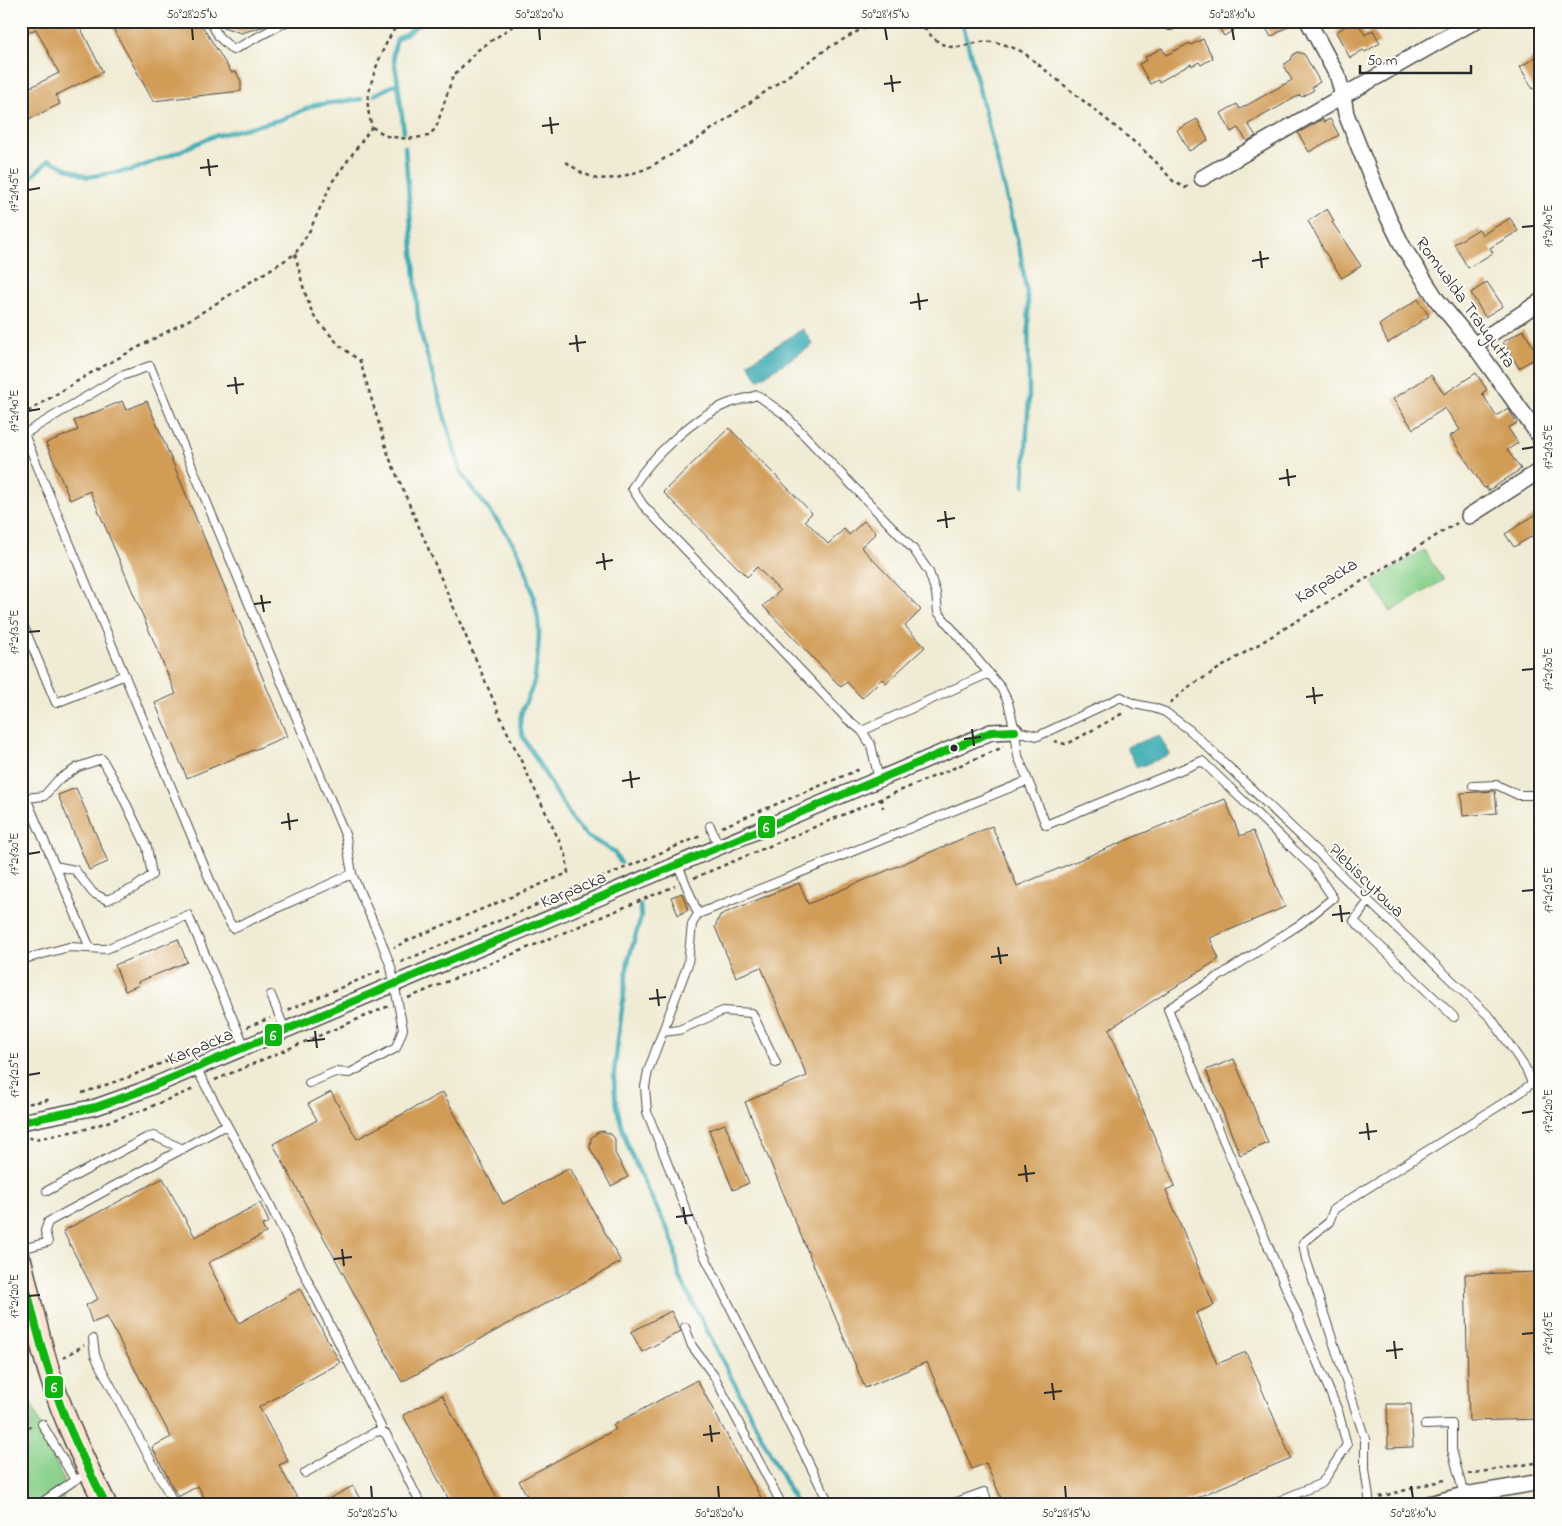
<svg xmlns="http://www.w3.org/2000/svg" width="1562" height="1526" font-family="'Indie Flower',sans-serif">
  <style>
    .green { fill: #8ad18c; stroke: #5a7e5c }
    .water { fill: #3aabb4; stroke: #326b70 }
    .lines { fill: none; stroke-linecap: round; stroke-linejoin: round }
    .stream { stroke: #3aabb4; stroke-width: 4.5 }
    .building { fill: #d19c56 }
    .lane-casing { stroke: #494844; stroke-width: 10 }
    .street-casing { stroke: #494844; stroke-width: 18 }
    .secondary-casing { stroke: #494844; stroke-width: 24 }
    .path { stroke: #494844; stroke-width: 2.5; stroke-dasharray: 4 4; stroke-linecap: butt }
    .lane { stroke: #fff; stroke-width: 8 }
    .street { stroke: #fff; stroke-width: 15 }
    .secondary { stroke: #fee3d2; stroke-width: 21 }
    .bus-1-casing { stroke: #fdfcf7; stroke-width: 11 }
    .bus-1 { stroke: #0fb50f; stroke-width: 8 }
    .ticks { fill: none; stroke: #2b2b2b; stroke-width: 2 }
    .bus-dot { fill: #2b2b2b; stroke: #fdfcf7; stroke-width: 2 }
    .labels { text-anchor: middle; stroke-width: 4; stroke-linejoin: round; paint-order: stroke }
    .street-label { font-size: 18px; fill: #2b2b2b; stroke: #fdfcf7 }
    .line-badge { stroke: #fdfcf7; stroke-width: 2 }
    .badge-label { font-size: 14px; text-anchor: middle; font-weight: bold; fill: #fff }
    .neatline { fill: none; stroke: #2b2b2b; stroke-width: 2 }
    .ticks-label { font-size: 12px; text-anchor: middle; fill: #2b2b2b }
  </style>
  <rect width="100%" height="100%" fill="#fdfcf7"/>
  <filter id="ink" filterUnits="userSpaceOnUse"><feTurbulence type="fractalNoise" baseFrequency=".02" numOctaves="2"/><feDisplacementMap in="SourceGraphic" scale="10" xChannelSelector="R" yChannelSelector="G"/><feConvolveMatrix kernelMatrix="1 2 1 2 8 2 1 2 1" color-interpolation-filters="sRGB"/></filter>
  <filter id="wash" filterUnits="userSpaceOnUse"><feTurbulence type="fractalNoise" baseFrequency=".0096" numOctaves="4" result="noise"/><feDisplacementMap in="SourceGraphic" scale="20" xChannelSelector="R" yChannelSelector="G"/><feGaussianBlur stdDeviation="1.12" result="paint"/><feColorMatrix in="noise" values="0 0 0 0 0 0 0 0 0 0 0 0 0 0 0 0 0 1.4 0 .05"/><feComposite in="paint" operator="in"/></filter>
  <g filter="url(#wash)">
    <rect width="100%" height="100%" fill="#f0ebd4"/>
    <!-- green -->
    <path class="green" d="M1424 550 1443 580 1391 612 1372 582Z
      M21 1378 63 1480V1499L66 1505H21Z"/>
    <!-- water -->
    <path class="water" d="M803 329 813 345 758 380 748 363Z
      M1159 735 1170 754 1137 768 1127 747Z"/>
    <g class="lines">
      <!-- stream -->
      <path class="stream" d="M962 21 1020 251 1028 301 1029 395 1024 485
        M398 83 404 132
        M374 95 398 83 393 54 397 39 410 31 422 21
        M405 147 418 317 422 338 460 470 465 479C481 500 499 521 513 543 526 563 538 607 539 630 539 645 537 662 535 676 532 701 513 710 523 737L575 824 587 836 613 851 621 863
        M21 187 49 160 87 177 132 170 178 152 211 137 283 119 315 105 361 99
        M640 905 641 917 628 961 614 1073C613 1132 645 1183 670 1234L674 1245 679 1276 797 1505"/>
    </g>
    <g id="blocks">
      <!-- building -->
      <path class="building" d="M21 21H77L103 72 56 95 60 104 21 123V67L31 87 59 73 36 29 21 36Z
        M109 21H199L231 72H236L241 81V91L153 101Z
        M217 21H269V25L241 33 220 26Z
        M1215 21H1230L1234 30 1224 36Z
        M1262 21H1297L1271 37Z
        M1354 21H1357L1365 35 1373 30 1380 43 1365 52 1363 50 1350 58 1336 32Z
        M1203 39 1213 58 1201 65 1199 62 1192 66 1191 64 1159 82 1158 80 1150 84 1139 64 1147 60 1145 57 1162 48 1166 55 1190 43 1191 45Z
        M1297 52 1304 54 1320 82 1312 87 1314 90 1302 97 1300 95 1248 124 1256 136 1247 141 1238 128 1231 132 1221 113 1237 104 1240 109 1292 80 1283 65 1291 60 1293 55Z
        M1536 57 1541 65V85L1533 89 1520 67Z
        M1197 119 1208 140 1189 151 1177 130Z
        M1323 119 1324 122 1330 119 1339 135 1309 152 1298 133Z
        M1327 209 1334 221 1332 222 1361 266 1342 278 1321 246 1322 245 1308 221Z
        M1510 218 1518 231 1490 248 1493 253 1468 268 1454 244 1479 229 1482 235Z
        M1487 282 1503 306 1485 317 1471 293Z
        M1418 299 1429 316 1388 343 1379 325Z
        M1523 330 1539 356 1519 368 1503 342Z
        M1476 373 1487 390 1482 393 1496 416 1508 408 1517 423 1508 428 1518 443 1507 450 1521 469 1488 491 1486 487 1484 488 1450 436 1460 430 1445 408 1413 429 1393 399 1431 375 1444 394Z
        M122 401 126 410 147 401 287 736 187 778 155 703 176 694 90 491 70 500 46 443 78 430 74 421Z
        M729 428 812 513 805 520 828 544 844 529 849 535 864 521 876 533 861 547 921 610 905 626 925 647 886 683 882 679 862 698 847 682 841 687 763 606 780 591 757 567 747 577 663 492Z
        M1541 511V531L1514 547 1505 534Z
        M76 788 108 862 89 870 58 795Z
        M1495 791 1497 813 1463 816 1461 793Z
        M1225 799 1240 836 1253 831 1285 907 1210 938 1219 959 1109 1029 1175 1186 1166 1190 1214 1305 1196 1313 1217 1364 1246 1352 1291 1458 1179 1505H1004L986 1463 972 1469 927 1362 865 1388 745 1102 807 1076 761 967 736 977 715 927 720 915 799 883 808 904 992 826 1017 886Z
        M682 893 688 910 678 915 671 897Z
        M178 939 187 962 138 982 139 985 125 991 115 965Z
        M1234 1059 1268 1143 1240 1155 1206 1070Z
        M331 1092 357 1139 443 1092 503 1204 570 1168 621 1262 402 1382 273 1144 317 1120 308 1104Z
        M725 1124 749 1183 733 1190 709 1130Z
        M603 1131 612 1135 615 1139V1153L628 1177 611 1186 590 1148 591 1138 598 1132Z
        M163 1178 195 1237 260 1203 269 1222 262 1226 266 1233 208 1263 239 1323 300 1289 340 1363 259 1407 288 1461 279 1465 301 1505H208L198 1486 178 1497 152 1447 171 1437 107 1317 92 1323 86 1305 98 1299 63 1231Z
        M1541 1272V1419L1469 1421 1465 1274Z
        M671 1311 681 1331 642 1352 631 1332Z
        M697 1380 765 1505H532L519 1481 616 1429 613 1425Z
        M442 1395 474 1455 501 1505H452L403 1415Z
        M1387 1404H1411L1413 1447 1388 1448Z
        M353 1486 363 1505H317Z"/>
    </g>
  </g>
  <g filter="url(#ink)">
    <use href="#blocks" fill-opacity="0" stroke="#494844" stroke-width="1"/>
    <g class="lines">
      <!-- lane casing -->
      <g class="lane-casing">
        <path id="lane" d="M210 21 219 37 233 50 288 21
          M21 620 56 703 125 675
          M862 731 846 718 643 505 632 488C651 457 694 417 727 404 737 400 748 398 757 395L784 414 914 550 929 572 936 593 938 612 1001 688 1008 702 1015 731 1018 756 1046 825 1202 761 1313 868 1333 898 1302 923 1168 1009 1338 1411 1347 1445 1322 1483 1269 1505
          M1015 731 1038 736 1121 697 1134 704 1154 708 1165 712 1191 731 1491 1018 1526 1069 1532 1083 1521 1092 1334 1209 1329 1222 1303 1243 1306 1259 1365 1439V1469L1370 1505
          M879 780 871 745 862 731 989 673
          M1473 786 1497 785 1518 795H1541
          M23 798H26L90 948
          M26 798 44 796 58 780 78 767 102 759 118 787 147 847 152 875 134 888 107 900 93 893 75 870 55 866
          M710 826 719 847
          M678 865 698 914 692 924 688 964 648 1071 645 1087 647 1112 703 1253 830 1505
          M1368 902 1354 921 1454 1017
          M698 914 1027 781
          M21 960 69 947 106 949 188 915 245 1047
          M271 995 285 1030
          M663 1032 679 1030 723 1011 752 1013 776 1063
          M196 1068 264 1193 381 1427V1431
          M309 1083 335 1072 350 1073 396 1048 403 1029 391 967 380 938 352 874 346 837 150 366 119 377 24 434 222 909 233 928 352 874
          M47 1191 146 1138 154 1136 183 1149
          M21 1249 48 1242 45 1231 48 1222 226 1125
          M685 1327 692 1346 714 1376 782 1505
          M93 1339 95 1355 100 1366 175 1505
          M42 1424 75 1480
          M1425 1425 1452 1424V1450L1464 1495
          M305 1473 375 1432 381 1431 386 1434 421 1505
          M38 1505 75 1480 90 1473
          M948 1505 984 1492 989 1505"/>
      </g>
      <!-- street casing -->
      <g class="street-casing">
        <path id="street" d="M1475 21 1343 96 1346 114 1361 152 1388 217 1403 247 1437 300 1474 345 1541 438
          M1170 22 1172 21
          M1202 178 1343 96 1338 77 1308 21
          M1474 345 1541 301
          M1469 516 1541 470
          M21 1122 96 1107 141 1091 991 732 1015 731
          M1425 1505 1464 1495 1541 1482"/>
      </g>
      <!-- secondary casing -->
      <g class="secondary-casing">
        <path id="secondary" d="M21 1262C30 1301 39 1340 51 1378 65 1422 85 1463 106 1505"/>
      </g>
      <!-- path -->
      <path class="path" d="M919 21C927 32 939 47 953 47 962 48 972 43 981 42 996 40 1009 46 1023 52L1138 145 1157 163 1173 181 1185 188 1190 185
        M372 127 387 136 408 139 428 136 436 128 453 76 478 50 520 21
        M566 162 582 173 597 179 617 178 646 169 692 143 828 48 876 21
        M295 254 304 290 313 315 339 345 360 361 389 457 504 725 566 855 568 873 406 941 394 948
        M21 416 89 374 196 316 295 254 310 230 332 182 372 127C370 119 367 109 368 100 371 75 385 41 400 21
        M1170 703 1187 688 1457 523
        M1054 741 1065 744 1071 742 1125 712
        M881 798 883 808
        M722 827 860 769 862 770
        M694 878 1001 748 1003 746
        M401 962 703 835
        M408 998 675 886
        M288 1010 380 971
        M247 1027 270 1018
        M215 1080 389 1006
        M82 1093 129 1077 228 1035
        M21 1105 52 1099
        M21 1139 26 1137 35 1139 86 1129 140 1111 196 1088
        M63 1358 84 1345
        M21 1432 31 1426
        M1468 1474 1541 1462
        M1379 1497 1448 1479
        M1510 1504 1541 1499
        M1348 1505 1359 1502"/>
      <!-- lane -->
      <use href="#lane" class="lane"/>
      <!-- street -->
      <use href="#street" class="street"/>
      <!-- secondary -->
      <use href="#secondary" class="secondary"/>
      <!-- bus-1 casing -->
      <g class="bus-1-casing">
        <path id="bus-1" d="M21 1122 96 1107 141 1091 991 732 1015 731
          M21 1263C31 1307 41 1350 56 1393 69 1431 88 1468 106 1505"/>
      </g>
      <!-- bus-1 -->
      <use href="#bus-1" class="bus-1"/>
    </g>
  </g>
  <!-- ticks -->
  <path class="ticks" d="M192 28 193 40M539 28 540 40M885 28 887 40M1232 28 1234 40M891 75 893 92M884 84 901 82M550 117 552 134M542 126 559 124M208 159 210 176M200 168 218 166M28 190 40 188M1522 227 1534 226M1260 251 1262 268M1252 261 1269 258M918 293 920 310M910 303 928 300M576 335 578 352M569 344 586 342M235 377 237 394M227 386 244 384M28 411 40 409M1522 449 1534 447M1287 469 1289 486M1279 479 1296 476M945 511 947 528M937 521 955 518M603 553 605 570M596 563 613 560M261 595 264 612M254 604 271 602M28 632 40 631M1522 670 1534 669M1313 687 1315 704M1306 697 1323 695M972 729 974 746M964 739 981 737M630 771 632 788M622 781 640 778M288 813 290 830M281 823 298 820M28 854 40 852M1522 891 1534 890M1340 905 1342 922M1332 915 1350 913M998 947 1001 964M991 957 1008 955M657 989 659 1006M649 999 666 997M315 1031 317 1048M307 1041 325 1039M28 1075 40 1073M1522 1113 1534 1111M1367 1123 1369 1140M1359 1133 1377 1131M1025 1165 1027 1182M1018 1175 1035 1173M683 1207 686 1224M676 1217 693 1215M342 1249 344 1266M334 1259 352 1257M28 1296 40 1295M1522 1334 1534 1333M1394 1341 1396 1359M1386 1351 1403 1349M1052 1383 1054 1400M1044 1393 1062 1391M710 1425 712 1442M703 1435 720 1433M371 1486 372 1498M718 1486 719 1498M1065 1486 1066 1498M1411 1486 1413 1498"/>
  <!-- markers -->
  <circle class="bus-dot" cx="954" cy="748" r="4.5"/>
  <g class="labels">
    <!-- street labels -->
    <g class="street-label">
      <text transform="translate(1466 302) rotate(54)" y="6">Romualda Traugutta</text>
      <text transform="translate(1326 580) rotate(-32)" y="6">Karpacka</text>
      <text transform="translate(1367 880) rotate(44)" y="6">Plebiscytowa</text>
      <text transform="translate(573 889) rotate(-23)" y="6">Karpacka</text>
      <text transform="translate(200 1046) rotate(-23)" y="6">Karpacka</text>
    </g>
  </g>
  <g class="line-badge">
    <rect x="757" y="815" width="19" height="24" rx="5" fill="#0fb50f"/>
    <rect x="264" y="1023" width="19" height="24" rx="5" fill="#0fb50f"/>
    <rect x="44" y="1375" width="20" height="24" rx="5" fill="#0fb50f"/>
  </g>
  <g class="badge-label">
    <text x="766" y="832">6</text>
    <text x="273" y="1040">6</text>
    <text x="54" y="1392">6</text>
  </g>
  <!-- margin -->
  <rect width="1562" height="1526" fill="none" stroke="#fdfcf7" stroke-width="55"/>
  <!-- scale -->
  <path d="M1360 65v8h111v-8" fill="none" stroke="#2b2b2b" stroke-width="2.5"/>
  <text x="1367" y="65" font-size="15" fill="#2b2b2b" stroke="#fdfcf7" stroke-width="4" paint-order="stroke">50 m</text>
  <rect x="28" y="28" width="1506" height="1470" class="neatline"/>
  <g class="ticks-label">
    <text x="192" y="18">50°28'25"N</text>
    <text x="539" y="18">50°28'20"N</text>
    <text x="885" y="18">50°28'15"N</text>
    <text x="1232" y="18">50°28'10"N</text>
    <text transform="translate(14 190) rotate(-90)" y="4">17°21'45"E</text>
    <text transform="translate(1548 226) rotate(-90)" y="4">17°21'40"E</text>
    <text transform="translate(14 411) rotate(-90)" y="4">17°21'40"E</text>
    <text transform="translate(1548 447) rotate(-90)" y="4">17°21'35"E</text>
    <text transform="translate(14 632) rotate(-90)" y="4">17°21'35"E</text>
    <text transform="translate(1548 669) rotate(-90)" y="4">17°21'30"E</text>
    <text transform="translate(14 854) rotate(-90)" y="4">17°21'30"E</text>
    <text transform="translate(1548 890) rotate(-90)" y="4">17°21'25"E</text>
    <text transform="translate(14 1075) rotate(-90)" y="4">17°21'25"E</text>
    <text transform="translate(1548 1111) rotate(-90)" y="4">17°21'20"E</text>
    <text transform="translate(14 1296) rotate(-90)" y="4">17°21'20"E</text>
    <text transform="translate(1548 1333) rotate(-90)" y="4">17°21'15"E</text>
    <text x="372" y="1517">50°28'25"N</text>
    <text x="719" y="1517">50°28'20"N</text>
    <text x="1066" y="1517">50°28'15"N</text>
    <text x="1413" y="1517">50°28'10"N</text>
  </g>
</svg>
